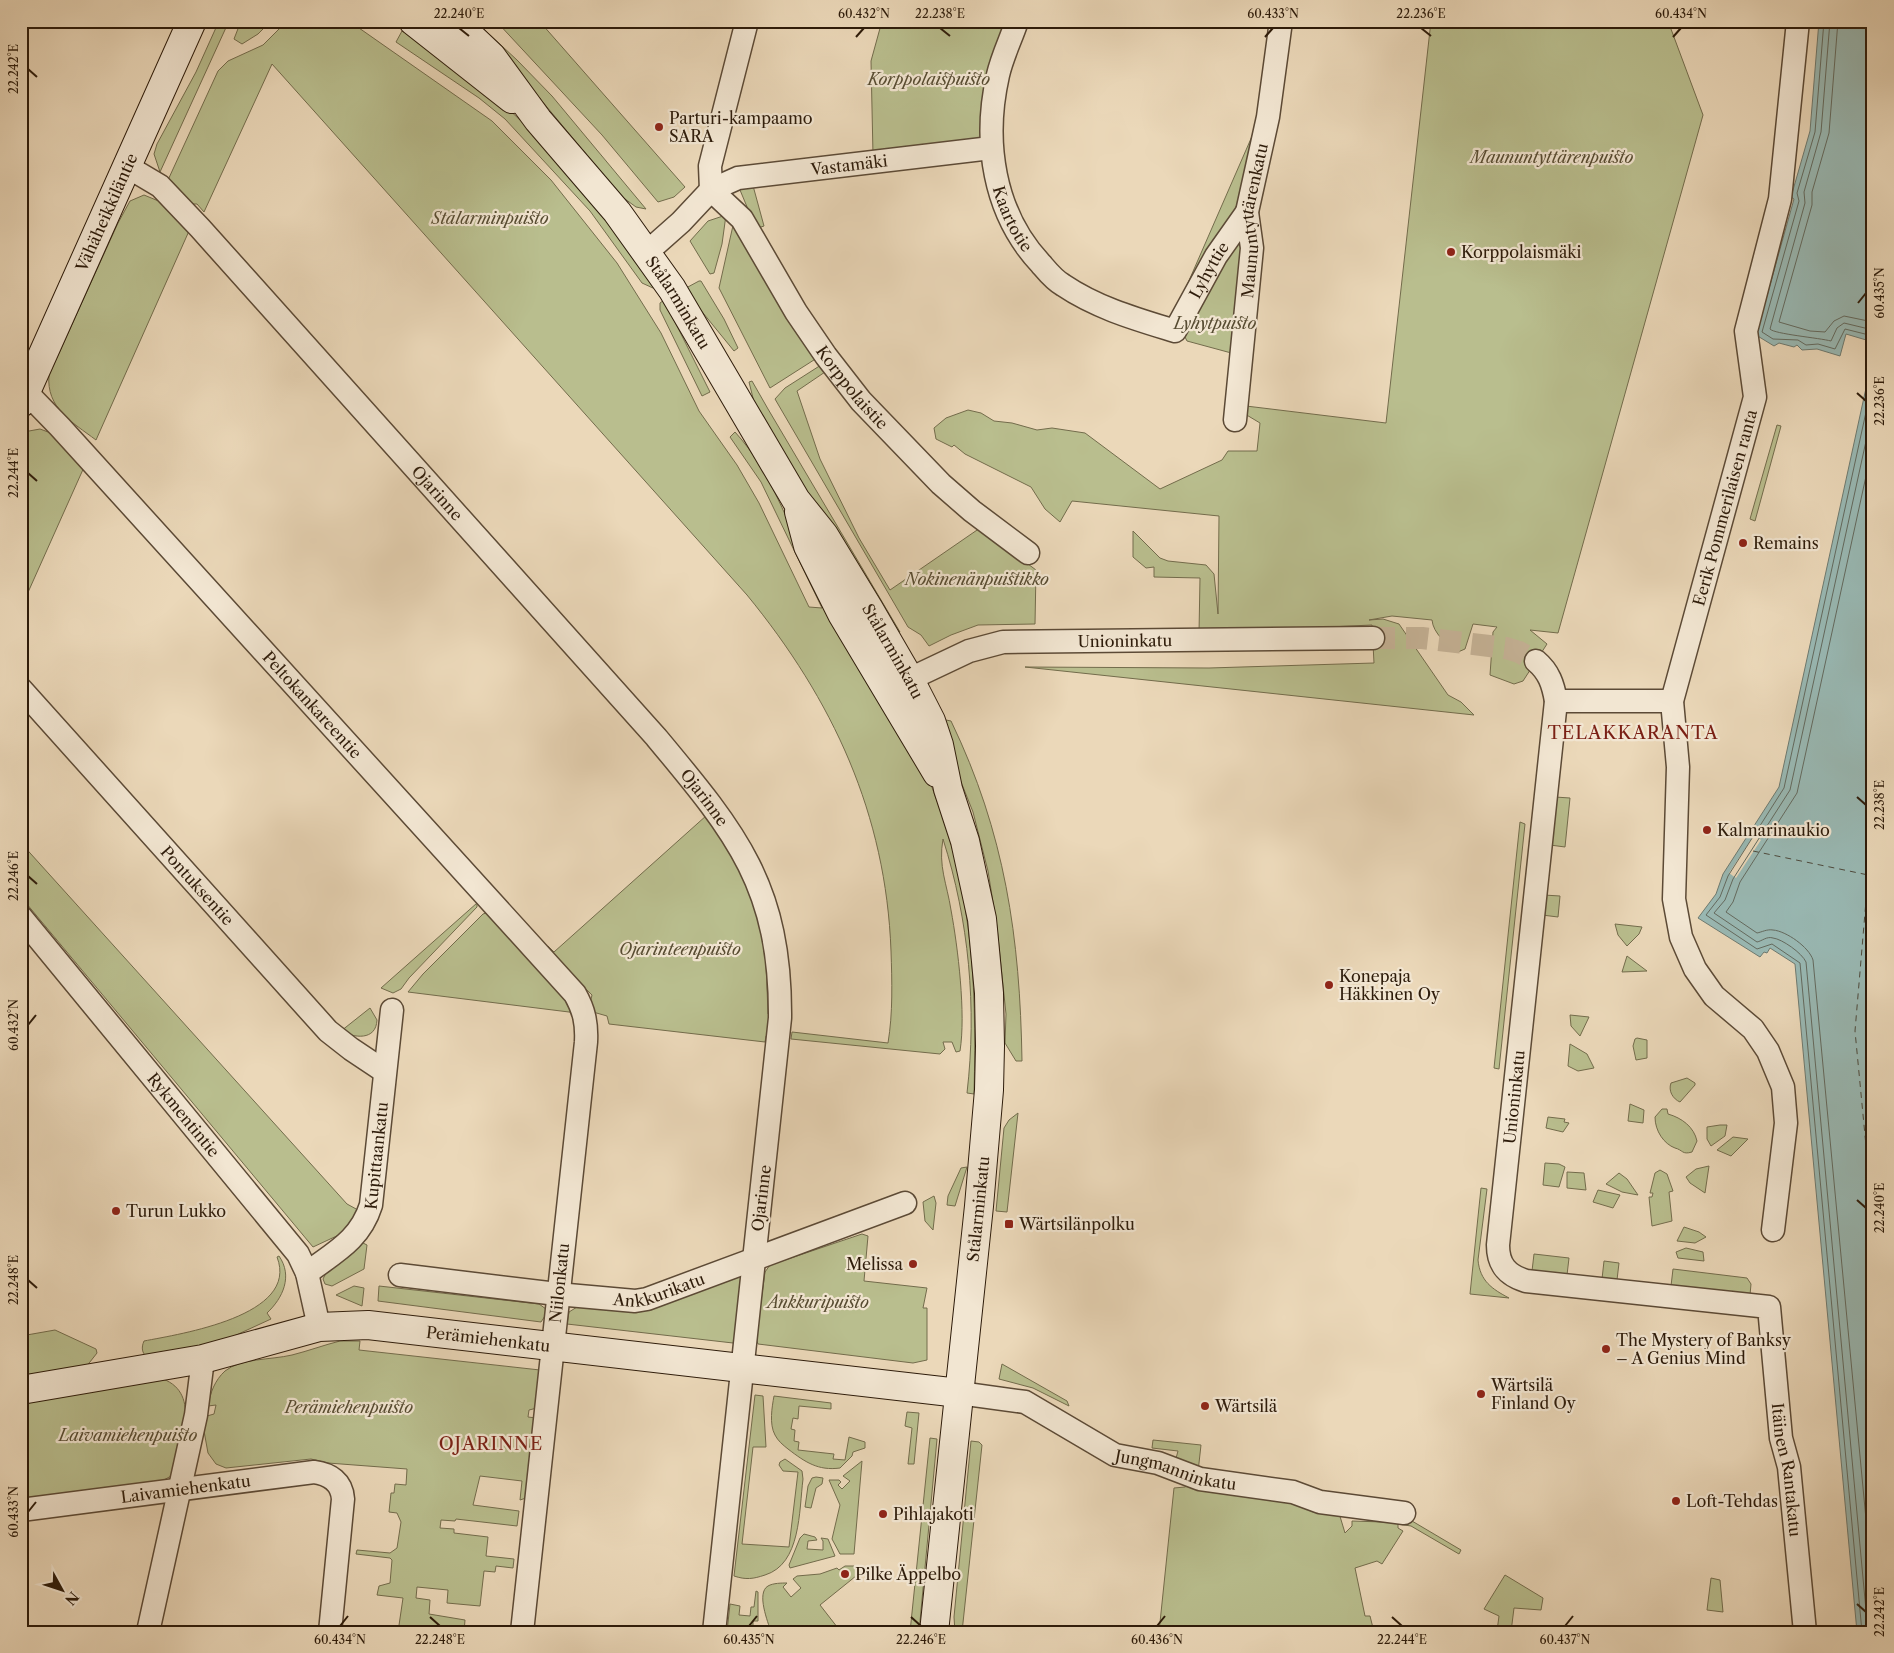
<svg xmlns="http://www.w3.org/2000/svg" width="1894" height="1653" font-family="'Libre Caslon Text',serif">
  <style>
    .green { fill: #b9be8e; stroke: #736c4c }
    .water { fill: #99b9b4; stroke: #6e7a70 }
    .pier { fill: #ebd8b9 }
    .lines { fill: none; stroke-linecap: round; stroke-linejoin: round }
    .shore { stroke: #636a5f; stroke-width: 1 }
    .ferry { stroke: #4d4a3d; stroke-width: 1; stroke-dasharray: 6 5; stroke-linecap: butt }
    .street-tunnel { stroke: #c5b296; stroke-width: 22; stroke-dasharray: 22 11; stroke-linecap: butt }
    .street-casing { stroke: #5c4a36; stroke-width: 25 }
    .secondary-casing { stroke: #2d1b0a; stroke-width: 30 }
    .street { stroke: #f2e6d2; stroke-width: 22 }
    .secondary { stroke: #f2e6d2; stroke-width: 28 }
    .ticks { fill: none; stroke: #2d1b0a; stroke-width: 2 }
    .poi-dot { fill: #8f2418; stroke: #f2e6d2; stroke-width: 2 }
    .labels { text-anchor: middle; stroke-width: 4.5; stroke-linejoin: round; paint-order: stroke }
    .park-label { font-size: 16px; font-style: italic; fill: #574c32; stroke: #f2e6d2 }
    .poi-label { font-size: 16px; fill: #2d1b0a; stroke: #f2e6d2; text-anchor: start }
    .street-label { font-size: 16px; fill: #2d1b0a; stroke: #f2e6d2 }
    .neighbourhood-label { font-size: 18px; letter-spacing: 1px; fill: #7a1f14; stroke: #f2e6d2 }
    .neatline { fill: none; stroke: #2d1b0a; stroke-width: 2 }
    .ticks-label { font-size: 12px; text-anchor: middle; fill: #2d1b0a }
  </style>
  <rect width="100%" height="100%" fill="#ebd8b9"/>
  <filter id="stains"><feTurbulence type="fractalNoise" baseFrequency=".004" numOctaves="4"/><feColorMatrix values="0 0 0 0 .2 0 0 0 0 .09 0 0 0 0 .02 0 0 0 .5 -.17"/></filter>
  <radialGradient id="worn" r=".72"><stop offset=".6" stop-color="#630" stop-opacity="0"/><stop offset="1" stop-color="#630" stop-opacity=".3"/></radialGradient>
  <!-- green -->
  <path class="green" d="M219 21H229L160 172 154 154 157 144 196 72Z
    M241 21H271L258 34 242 44 234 39Z
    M287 21H349L492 121 551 180 617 263 661 333 699 411 737 465 759 503 809 607 822 608 761 482 730 437 735 432C774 475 785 522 812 570 837 614 862 658 887 702 899 723 915 745 924 768 972 880 977 974 974 1094L967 1093C977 1007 969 921 943 839 938 866 947 884 951 910 958 948 966 1014 960 1051L956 1052 952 1042H943L945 1049 940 1054 791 1039 792 1032 888 1043C893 1013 892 981 891 951 886 814 833 700 747 595L272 64 204 212 197 204H191L168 180 218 71 228 61 263 45Z
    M467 21H475L517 60 552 96 646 209 636 207 621 196 512 65Z
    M496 21H542L541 23 685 187 674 197 658 202 602 135Z
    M882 21H1011L981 143 873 155 871 61Z
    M1431 21H1668L1703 115 1558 633 1530 630 1547 644 1523 681 1514 684 1490 675 1493 632 1497 627 1473 624 1465 649 1458 652C1447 645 1433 633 1432 620L1392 616 1369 620 1383 619 1399 624 1448 695 1461 702 1474 715 1025 667 1209 668 1374 663 1372 625 1199 633 1200 578 1154 577V567L1146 568 1133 557V531L1160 558 1168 561 1206 565 1214 574 1218 614 1219 516 1072 501 1060 522 1045 509 1031 487 965 454 954 445 952 447 936 439 934 428 946 418 968 410 981 413 994 421 1012 423 1037 430 1052 428 1085 433 1160 489 1222 460 1228 451H1257L1260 423 1245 414 1246 406 1386 423Z
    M402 31C472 69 533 128 583 189 609 220 631 254 655 287L653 288 642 283 590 211 505 119 479 98 396 42Z
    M1253 134 1239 206 1174 315Z
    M752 182 764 226 758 228 755 226 740 190 742 185Z
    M144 195 161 202 189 231 96 440C72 422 46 408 49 375L118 223 130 201Z
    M726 215 722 244 714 273 710 274 690 241 708 221Z
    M734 221 817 358 770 388 719 288Z
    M1240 237 1246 241 1235 354 1187 341 1184 335Z
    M699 281H701L724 319 738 348 734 351 699 308 686 288Z
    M664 300 710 392 702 396 660 310V303Z
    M821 365 825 372 797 391 820 459 859 538 890 590 980 528 1036 570 1035 624 978 625 951 635 929 646 921 635 908 627 775 399 785 388Z
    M752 381 768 409 900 632 894 629 871 602 755 406 749 382Z
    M1777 425 1781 426 1755 521 1750 519Z
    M40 429 59 436 85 465 21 608V437L29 431Z
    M946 720 951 721C1005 833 1020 937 1022 1061H1016L1005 1043 1006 1014 997 927 988 871 973 812 938 724Z
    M1555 797 1570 798 1565 847 1550 845Z
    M707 815 719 830 758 908 766 961 768 1014 770 1016V1035L766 1036 765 1042 609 1024 607 1016 593 1012 590 1003 592 995 545 949 548 946 554 952Z
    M1520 822 1525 824 1499 1069 1494 1068Z
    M21 843 347 1204 358 1210 356 1227 313 1247 21 897Z
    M1544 895 1560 896 1558 917 1542 915Z
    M477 903V907L409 978 401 989 393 993 381 988Z
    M489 912 492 913 577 1013 408 992 423 974 483 914Z
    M1615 924 1642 927 1639 934 1627 946 1618 935Z
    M1627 956 1647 971 1622 972Z
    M370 1008 377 1020C376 1041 354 1038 341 1031Z
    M1570 1015 1589 1017 1580 1036 1571 1026Z
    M1637 1038 1647 1040V1058L1636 1060 1633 1046 1635 1039Z
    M1570 1044 1587 1054 1594 1068 1578 1071 1568 1066Z
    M1687 1078 1695 1083V1085L1680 1102C1673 1099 1668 1091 1671 1083Z
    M1630 1104 1644 1110 1643 1123 1628 1121Z
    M1662 1109H1667L1668 1114C1682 1118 1694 1127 1697 1141L1692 1152C1682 1155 1683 1150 1675 1148 1664 1144 1655 1131 1655 1117Z
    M1018 1113 1007 1212 996 1211 1004 1128 1009 1120Z
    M1548 1117 1565 1119 1564 1122 1569 1123 1563 1132 1546 1128Z
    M1720 1125H1727L1725 1136 1711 1146 1707 1139V1127Z
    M1733 1137 1748 1139 1731 1156 1717 1150Z
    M1545 1163 1559 1164 1565 1167 1559 1187 1543 1185Z
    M1709 1166 1705 1193 1690 1183 1686 1177 1696 1169Z
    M967 1167 955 1206 947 1205 948 1196 961 1168Z
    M1660 1170 1667 1174 1673 1191 1669 1192 1672 1221 1652 1226 1649 1197H1652L1653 1193H1650L1655 1173Z
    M1567 1172 1584 1173 1586 1190 1567 1188Z
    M1619 1173 1627 1179 1638 1195 1622 1192 1606 1184Z
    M1481 1188 1487 1189 1478 1260C1480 1281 1492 1289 1509 1298L1470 1294Z
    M1598 1190 1620 1195 1613 1208 1593 1202Z
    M934 1196 936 1203 933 1230 925 1221 923 1202Z
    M1684 1227 1699 1232 1706 1237 1695 1243 1677 1241Z
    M862 1234 868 1236 864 1281 927 1288 923 1308H927V1360L913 1363 758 1344 756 1338 765 1272 770 1265Z
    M363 1243 367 1245 364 1269 332 1286 325 1284 323 1279 328 1269Z
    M1686 1248 1703 1252 1704 1261 1678 1258 1676 1252Z
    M1534 1254 1569 1258 1567 1275 1532 1271Z
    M279 1256C293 1276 283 1298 267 1313L271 1319 221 1342 147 1357C142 1353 141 1348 144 1341 180 1334 300 1316 277 1257Z
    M1604 1261 1619 1263 1617 1280 1602 1279Z
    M1673 1269 1747 1278 1751 1284 1750 1295 1671 1286Z
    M742 1275 736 1339 733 1343 567 1324 569 1312 577 1307Z
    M354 1286 364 1288 362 1306 336 1295Z
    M379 1286 539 1304 546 1309 545 1316 541 1322 378 1301Z
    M55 1330 96 1349 97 1353 86 1367 21 1379V1336Z
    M340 1341H360L359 1350 540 1370 537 1408 529 1410 528 1417 536 1418 526 1498 520 1500 522 1481 480 1476 473 1505 519 1511 517 1526 456 1519 455 1521 441 1520 440 1528 454 1529V1533L488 1537 486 1556 514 1559 513 1568 496 1566 495 1572 484 1571 480 1606 447 1603 448 1590 417 1587 416 1598 430 1600 429 1614 465 1620 464 1632H398L403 1598 377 1595 379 1586 390 1583 392 1560 390 1558 356 1554 357 1550 390 1553 397 1548 401 1522 397 1513 389 1512 391 1493H394L395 1484 406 1485 407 1469 328 1463 311 1459 226 1468 216 1464 208 1453 204 1431 207 1416 214 1414 216 1405 208 1406C210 1393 215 1380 225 1371 241 1358 271 1360 292 1355 308 1351 324 1345 340 1341Z
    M1002 1364 1067 1401 1069 1406 1033 1388 999 1379Z
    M163 1379C202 1394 180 1443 173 1475L160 1482 21 1502V1402Z
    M755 1395 763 1396 766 1447H753L742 1544 789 1547 798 1472 783 1471 779 1465 780 1462 785 1459 802 1471 803 1479C799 1511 801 1564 765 1575 753 1579 746 1580 734 1576Z
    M774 1396 831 1403V1409L799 1406 798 1419 793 1418 791 1429 795 1430 794 1441 799 1442 798 1450 834 1454 833 1459 845 1460 849 1437 865 1442V1448L853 1452 852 1456 840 1468C818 1471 805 1462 788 1449 783 1445 778 1441 775 1435 769 1424 772 1407 774 1396Z
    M907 1412 919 1413 914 1464H908L912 1428 905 1426Z
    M930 1438 937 1439 919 1632H910Z
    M1153 1440 1201 1445 1198 1472 1175 1462 1178 1451 1152 1448Z
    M971 1441 979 1442 982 1445 962 1632H955L954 1617Z
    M862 1461 854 1554H840L832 1539 840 1505 829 1480H839L841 1482 838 1485 842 1489 850 1481 843 1476Z
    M816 1477 823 1478 822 1484 816 1488 811 1508 805 1507 808 1486 812 1478Z
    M1191 1483 1277 1496 1339 1513 1345 1533 1352 1526V1521L1383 1522 1384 1518 1412 1521 1461 1550 1459 1554 1411 1526 1398 1524V1528L1403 1531 1382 1564 1377 1561 1355 1568 1365 1616H1370L1374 1632H1159L1174 1488 1185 1487Z
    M804 1534 815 1537 817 1540 808 1541 807 1549 823 1550V1541L821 1538 828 1539 835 1556 790 1568 789 1565 800 1538Z
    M845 1566H857L856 1576 820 1605 841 1632H771C768 1622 756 1593 768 1586 773 1583 782 1583 787 1583L783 1587 791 1597 801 1588 793 1579 797 1576 820 1574 837 1568 839 1570Z
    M1505 1575 1543 1598 1541 1610 1514 1608 1511 1632 1497 1631 1499 1616 1484 1609Z
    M1711 1578 1720 1580 1723 1612 1707 1610Z
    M756 1591 758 1592V1621H753V1632H727L730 1604 740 1606 739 1615 750 1616 751 1607H754Z"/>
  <!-- water -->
  <path class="water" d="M1819 21H1873V342L1846 334 1840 356 1817 349 1802 350 1797 345 1794 347 1779 343 1774 346 1756 335 1794 199 1791 197 1810 131Z
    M1873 356V1632H1857L1795 964 1770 948 1767 953 1764 952 1760 957 1698 918 1716 894 1723 874 1779 787Z"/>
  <!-- pier -->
  <path class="pier" d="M1754 835 1761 840 1736 878 1729 873Z"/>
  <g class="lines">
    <!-- shore -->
    <path class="shore" d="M1824 21 1815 132 1797 193 1799 201 1762 332 1773 339 1798 340 1806 345 1818 344 1835 349 1845 329 1873 336
      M1830 21 1821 132 1804 192 1805 203 1770 329C1774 334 1820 338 1831 341L1837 328 1844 323 1873 330
      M1838 21 1829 133 1812 192V205L1779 322 1810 331 1825 332 1834 321 1844 316 1873 322
      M1873 444 1797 793 1740 882 1733 902 1726 912 1757 933C1762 932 1767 929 1773 930 1786 931 1809 947 1813 960L1873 1593
      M1862 1632 1800 963 1772 944 1757 949 1706 915 1720 897 1728 876 1784 788 1873 380
      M1868 1632 1806 962C1802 953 1782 939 1773 938 1767 936 1762 941 1757 942L1714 913 1725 900 1733 879 1790 790 1873 409"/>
    <!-- ferry -->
    <path class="ferry" d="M1873 818 1855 1031 1873 1219
      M1753 851 1873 876"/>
    <!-- street-tunnel -->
    <path class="street-tunnel" d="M1373 638H1422L1506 648 1519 652 1536 661"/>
    <!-- street casing -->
    <g class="street-casing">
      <g id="street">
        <path id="s1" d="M1017 21C1011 39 1002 57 998 75 983 141 993 213 1041 264 1047 271 1054 280 1063 285 1097 308 1136 319 1175 331L1216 256 1247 212"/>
        <path id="s2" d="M128 167 160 186 200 228 656 737C736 833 781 886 780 1018L714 1632"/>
        <path id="s3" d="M711 190 742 219 796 312 826 356 861 401 941 484 972 511 1028 553"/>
        <path d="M711 190 710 166 747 21"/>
        <path id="s4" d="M646 253 681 222 711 190 738 178 991 148"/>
        <path id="s5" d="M26 392 60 427 575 994C584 1010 587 1023 586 1042L522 1632"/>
        <path id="s6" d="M1235 420 1252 248 1247 212 1268 117 1281 21"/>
        <path id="s7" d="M1536 661C1549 672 1553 684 1556 701L1498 1245C1498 1265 1507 1275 1526 1281L1769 1307 1781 1438 1789 1467 1805 1632"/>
        <path id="s8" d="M895 686 969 651 1003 642 1373 638"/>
        <path id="s9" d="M21 689 328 1031 351 1049 384 1071"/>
        <path d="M1556 701H1672"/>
        <path id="s10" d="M21 917 298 1254 307 1273 319 1327"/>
        <path id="s11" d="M1773 1230 1786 1123 1783 1087 1768 1051 1753 1029 1714 996 1695 969 1681 937 1674 899 1678 767 1672 701 1755 397 1746 331 1780 199 1798 21"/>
        <path id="s12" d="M307 1273C335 1252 360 1240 371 1205L392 1010"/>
        <path id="s13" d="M400 1275 557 1294 635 1301 647 1299 905 1203"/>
        <path id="s14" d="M959 1393 1025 1402 1115 1455 1158 1463 1200 1479 1293 1492 1320 1502 1404 1513"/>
        <path id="s15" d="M21 1510 314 1472C330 1474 342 1482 343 1499L330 1632"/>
        <path d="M148 1632 196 1415 203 1359"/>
      </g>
    </g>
    <!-- secondary casing -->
    <g class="secondary-casing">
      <g id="secondary">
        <path d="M413 21 512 99"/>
        <path id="s16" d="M454 21 492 57 538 120 617 212 672 289 796 500 824 535 869 609 909 678 931 721 939 745 948 789 965 841 982 919 989 993 990 1046 989 1090 979 1206 934 1632"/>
        <path id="s17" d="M21 403 192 21"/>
        <path d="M799 512 808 546 842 614 937 773"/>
        <path id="s18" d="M21 1390 203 1359 319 1327 368 1325 959 1393"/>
      </g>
    </g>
    <!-- street -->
    <use href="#street" class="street"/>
    <!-- secondary -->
    <use href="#secondary" class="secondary"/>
  </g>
  <!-- ticks -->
  <path class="ticks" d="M459 28 469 36M940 28 950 36M1421 28 1431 36M856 37 864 28M1265 37 1273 28M1673 37 1681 28M28 69 37 77M1858 303 1866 293M1857 393 1866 401M28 473 37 481M1857 797 1866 805M28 876 37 884M28 1025 36 1015M1857 1200 1866 1208M28 1280 37 1288M28 1512 36 1502M1857 1604 1866 1612M430 1617 440 1626M911 1617 921 1626M1392 1617 1402 1626M340 1626 348 1616M749 1626 757 1616M1157 1626 1165 1616M1565 1626 1573 1616"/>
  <!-- markers -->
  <g class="poi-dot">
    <circle cx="659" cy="127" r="5"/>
    <circle cx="1451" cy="252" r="5"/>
    <circle cx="1743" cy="543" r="5"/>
    <circle cx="1707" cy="830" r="5"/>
    <circle cx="1329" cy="985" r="5"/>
    <circle cx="116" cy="1211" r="5"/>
    <rect x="1004" y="1219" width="10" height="10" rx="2.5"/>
    <circle cx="913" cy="1264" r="5"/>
    <circle cx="1606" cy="1349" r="5"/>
    <circle cx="1481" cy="1394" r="5"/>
    <circle cx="1205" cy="1406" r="5"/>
    <circle cx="1676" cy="1501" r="5"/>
    <circle cx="883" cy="1514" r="5"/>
    <circle cx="845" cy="1574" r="5"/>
  </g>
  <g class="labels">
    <!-- park labels -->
    <g class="park-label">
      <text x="929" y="85">Korppolaispuisto</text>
      <text x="1552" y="163">Maununtyttärenpuisto</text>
      <text x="490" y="224">Stålarminpuisto</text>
      <text x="1215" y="329">Lyhytpuisto</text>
      <text x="977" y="585">Nokinenänpuistikko</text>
      <text x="680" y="955">Ojarinteenpuisto</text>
      <text x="818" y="1308">Ankkuripuisto</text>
      <text x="349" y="1413">Perämiehenpuisto</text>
      <text x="128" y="1441">Laivamiehenpuisto</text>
    </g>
    <!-- poi labels -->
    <g class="poi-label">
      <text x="669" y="124">Parturi-kampaamo<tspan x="669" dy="18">SARA</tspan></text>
      <text x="1461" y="258">Korppolaismäki</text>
      <text x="1753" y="549">Remains</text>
      <text x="1717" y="836">Kalmarinaukio</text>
      <text x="1339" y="982">Konepaja<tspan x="1339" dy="18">Häkkinen Oy</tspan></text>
      <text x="126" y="1217">Turun Lukko</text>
      <text x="1019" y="1230">Wärtsilänpolku</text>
      <text x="903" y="1270" text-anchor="end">Melissa</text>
      <text x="1616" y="1346">The Mystery of Banksy<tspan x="1616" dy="18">– A Genius Mind</tspan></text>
      <text x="1491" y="1391">Wärtsilä<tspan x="1491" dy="18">Finland Oy</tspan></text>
      <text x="1215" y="1412">Wärtsilä</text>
      <text x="1686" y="1507">Loft-Tehdas</text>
      <text x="893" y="1520">Pihlajakoti</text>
      <text x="855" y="1580">Pilke Äppelbo</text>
    </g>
    <!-- street labels -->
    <g class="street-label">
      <text dy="6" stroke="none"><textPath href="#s4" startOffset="232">Vastamäki</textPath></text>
      <text dy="6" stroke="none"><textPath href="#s17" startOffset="209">Vähäheikkiläntie</textPath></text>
      <text dy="6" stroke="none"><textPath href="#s1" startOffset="205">Kaartotie</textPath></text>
      <text dy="6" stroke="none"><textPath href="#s6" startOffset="201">Maununtyttärenkatu</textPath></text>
      <text dy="6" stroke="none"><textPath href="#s1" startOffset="481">Lyhyttie</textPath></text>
      <text dy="6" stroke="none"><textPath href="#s16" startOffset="361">Stålarminkatu</textPath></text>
      <text dy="6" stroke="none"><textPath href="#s3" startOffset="244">Korppolaistie</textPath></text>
      <text dy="6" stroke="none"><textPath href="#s2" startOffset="451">Ojarinne</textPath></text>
      <text dy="6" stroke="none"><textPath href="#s11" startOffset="766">Eerik Pommerilaisen ranta</textPath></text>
      <text dy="6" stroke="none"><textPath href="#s8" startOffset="239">Unioninkatu</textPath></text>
      <text dy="6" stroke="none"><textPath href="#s16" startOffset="771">Stålarminkatu</textPath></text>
      <text dy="6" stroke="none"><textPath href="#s5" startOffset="424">Peltokankareentie</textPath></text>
      <text dy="6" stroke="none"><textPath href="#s2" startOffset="856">Ojarinne</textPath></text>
      <text dy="6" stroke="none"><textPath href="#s9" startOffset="264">Pontuksentie</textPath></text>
      <text transform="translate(1514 1097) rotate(-84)" y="6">Unioninkatu</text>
      <text dy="6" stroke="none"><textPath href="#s10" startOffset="256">Rykmentintie</textPath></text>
      <text dy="6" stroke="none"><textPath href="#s12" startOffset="145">Kupittaankatu</textPath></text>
      <text transform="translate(761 1198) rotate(-83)" y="6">Ojarinne</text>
      <text transform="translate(978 1209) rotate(-84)" y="6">Stålarminkatu</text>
      <text transform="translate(559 1283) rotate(-84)" y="6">Niilonkatu</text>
      <text dy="6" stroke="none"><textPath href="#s13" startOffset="262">Ankkurikatu</textPath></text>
      <text dy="6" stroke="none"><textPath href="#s18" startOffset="475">Perämiehenkatu</textPath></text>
      <text dy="6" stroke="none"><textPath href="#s14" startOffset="234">Jungmanninkatu</textPath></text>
      <text dy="6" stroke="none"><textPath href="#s7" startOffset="1051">Itäinen Rantakatu</textPath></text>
      <text dy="6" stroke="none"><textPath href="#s15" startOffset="166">Laivamiehenkatu</textPath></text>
    </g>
    <!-- neighbourhood labels -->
    <g class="neighbourhood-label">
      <text x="1633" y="739">TELAKKARANTA</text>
      <text x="491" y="1450">OJARINNE</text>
    </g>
  </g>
  <!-- margin -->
  <rect width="1894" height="1653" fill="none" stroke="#ebd8b9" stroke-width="55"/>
  <!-- north arrow -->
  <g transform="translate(62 1590) rotate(130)" stroke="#f2e6d2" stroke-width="4" paint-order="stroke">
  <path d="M0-4L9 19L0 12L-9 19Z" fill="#2d1b0a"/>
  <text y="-8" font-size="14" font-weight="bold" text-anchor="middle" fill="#2d1b0a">N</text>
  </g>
  <rect x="28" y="28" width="1838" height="1598" class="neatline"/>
  <g class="ticks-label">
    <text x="459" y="18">22.240°E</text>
    <text x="864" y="18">60.432°N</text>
    <text x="940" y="18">22.238°E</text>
    <text x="1273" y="18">60.433°N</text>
    <text x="1421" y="18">22.236°E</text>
    <text x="1681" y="18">60.434°N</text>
    <text transform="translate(14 69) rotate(-90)" y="4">22.242°E</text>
    <text transform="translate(1880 293) rotate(-90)" y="4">60.435°N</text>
    <text transform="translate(1880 401) rotate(-90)" y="4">22.236°E</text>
    <text transform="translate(14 473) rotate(-90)" y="4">22.244°E</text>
    <text transform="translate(1880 805) rotate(-90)" y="4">22.238°E</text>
    <text transform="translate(14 876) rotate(-90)" y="4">22.246°E</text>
    <text transform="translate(14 1025) rotate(-90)" y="4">60.432°N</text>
    <text transform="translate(1880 1208) rotate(-90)" y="4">22.240°E</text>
    <text transform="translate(14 1280) rotate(-90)" y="4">22.248°E</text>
    <text transform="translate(14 1512) rotate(-90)" y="4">60.433°N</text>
    <text transform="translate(1880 1612) rotate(-90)" y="4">22.242°E</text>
    <text x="340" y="1644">60.434°N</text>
    <text x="440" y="1644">22.248°E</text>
    <text x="749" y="1644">60.435°N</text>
    <text x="921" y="1644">22.246°E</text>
    <text x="1157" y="1644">60.436°N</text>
    <text x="1402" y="1644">22.244°E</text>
    <text x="1565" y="1644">60.437°N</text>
  </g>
  <rect width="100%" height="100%" filter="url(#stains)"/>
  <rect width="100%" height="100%" fill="url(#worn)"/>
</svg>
